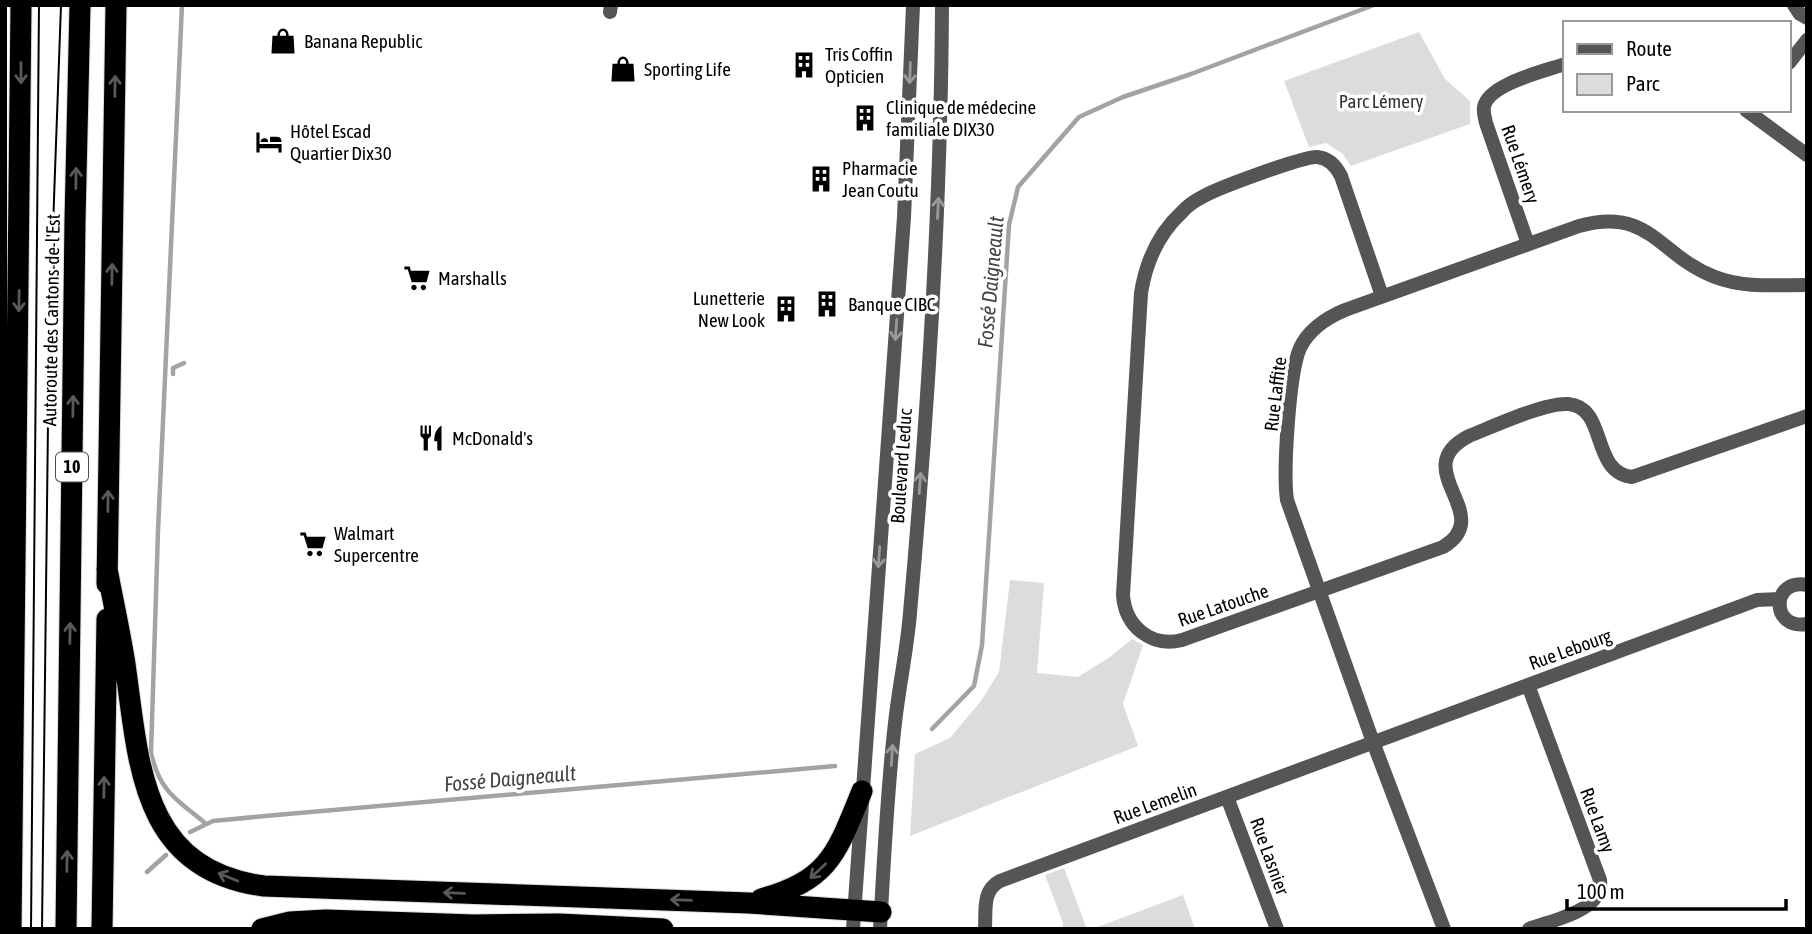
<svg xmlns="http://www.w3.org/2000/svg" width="1812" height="934" font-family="'Asap Condensed',sans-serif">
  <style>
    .green { fill: #dcdcdc }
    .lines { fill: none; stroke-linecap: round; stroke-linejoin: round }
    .stream { stroke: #a3a3a3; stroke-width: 4.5 }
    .highway-casing { stroke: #dbdbdb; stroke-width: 23 }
    .minor { stroke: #555; stroke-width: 14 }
    .highway { stroke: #000; stroke-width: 21 }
    .tram { stroke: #000; stroke-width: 2 }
    .oneway { stroke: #595959 }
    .oneway2 { stroke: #999 }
    .labels { text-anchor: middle; stroke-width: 7; stroke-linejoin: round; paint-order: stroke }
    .shield { fill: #fff; stroke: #4c4c4c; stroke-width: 2 }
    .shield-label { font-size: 18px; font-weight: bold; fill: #000 }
    .poi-label { font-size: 19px; fill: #000; stroke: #fff; text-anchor: start }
    .park-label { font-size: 19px; fill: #333; stroke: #fff }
    .street-label { font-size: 19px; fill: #000; stroke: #fff }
    .water-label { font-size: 21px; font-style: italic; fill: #444; stroke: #fff }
  </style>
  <rect width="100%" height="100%" fill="#fff"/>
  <!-- green -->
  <path class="green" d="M1419 32 1445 79 1470 101V124L1351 166 1342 153 1326 143 1309 147 1284 81Z
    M1010 580 1044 583 1037 673 1078 677 1110 657 1132 639 1143 645 1123 704 1138 746 910 836 915 754 950 738 981 701 999 672Z
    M1064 868 1087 929H1063V923L1045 875Z
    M1183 895 1195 929H1092Z"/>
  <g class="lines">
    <!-- stream -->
    <path class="stream" d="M182 5 158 531 151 753C160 792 176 799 205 823
      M173 374V368L184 363
      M932 729 974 686 982 645 1009 225 1018 187 1079 117 1123 97 1191 74 1374 5
      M190 832 213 821 265 816 835 766
      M147 872 166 855"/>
    <!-- highway casing -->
    <g class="highway-casing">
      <path id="highway" d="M107 569C113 601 120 632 125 664 139 762 140 870 264 886L749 903 881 912
        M107 584 116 5
        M761 899C830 880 837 852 862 791
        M11 929 21 5
        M66 929 75 220 80 5
        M102 929 107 619
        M262 929 290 922 326 920 474 925 559 924 663 929"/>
    </g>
    <!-- minor -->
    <path class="minor" d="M1794 5 1800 14 1807 18
      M610 12 611 5
      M1789 63 1807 40
      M1746 110 1807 155
      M1528 244 1486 123C1485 118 1483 112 1484 107 1488 84 1545 71 1565 64
      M1382 296 1341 176C1336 166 1329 158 1317 157 1304 156 1218 188 1204 196 1196 200 1188 205 1182 212 1159 233 1146 262 1141 293L1123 595C1125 626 1151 648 1182 640L1443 547C1498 514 1405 469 1469 436 1492 427 1546 402 1568 404 1608 407 1590 472 1632 477L1807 416
      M1807 585C1771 578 1770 630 1807 624
      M1528 685 1600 880C1604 911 1552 920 1529 929
      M1227 797 1277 929
      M853 929 904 217 913 5
      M880 929C884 860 887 791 895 723 899 686 907 650 910 613 928 411 941 208 942 5
      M985 929C986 911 982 890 1000 881L1757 600 1780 599
      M1444 929 1373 742 1287 500C1283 472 1289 373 1300 348 1309 329 1326 318 1345 310L1579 226C1650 206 1659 256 1715 277 1743 288 1776 285 1807 285"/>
    <!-- highway -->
    <use href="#highway" class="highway"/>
    <!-- tram -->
    <path class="tram" d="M31 929 39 5
      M42 929 49 338 61 5"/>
  </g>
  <!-- one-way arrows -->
  <defs><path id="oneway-shaft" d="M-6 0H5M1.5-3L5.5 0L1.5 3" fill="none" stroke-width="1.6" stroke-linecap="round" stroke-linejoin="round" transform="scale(1.75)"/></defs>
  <g class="oneway">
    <use href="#oneway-shaft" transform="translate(21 73) rotate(90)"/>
    <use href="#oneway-shaft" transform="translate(115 86) rotate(-89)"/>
    <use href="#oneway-shaft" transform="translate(76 178) rotate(-89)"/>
    <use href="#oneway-shaft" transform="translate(112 274) rotate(-89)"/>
    <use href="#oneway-shaft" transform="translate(19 301) rotate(91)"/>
    <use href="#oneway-shaft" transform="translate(73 406) rotate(-89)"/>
    <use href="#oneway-shaft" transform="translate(108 501) rotate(-89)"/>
    <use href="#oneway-shaft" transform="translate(70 633) rotate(-89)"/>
    <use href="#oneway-shaft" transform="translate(104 787) rotate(-89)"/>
    <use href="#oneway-shaft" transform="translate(67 861) rotate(-89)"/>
    <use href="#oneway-shaft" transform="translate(818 871) rotate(137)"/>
    <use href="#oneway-shaft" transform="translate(228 877) rotate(-158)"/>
    <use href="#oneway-shaft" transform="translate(454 893) rotate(-178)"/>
    <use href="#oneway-shaft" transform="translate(681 900) rotate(-178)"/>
  </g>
  <g class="oneway2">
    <use href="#oneway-shaft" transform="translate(910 73) rotate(92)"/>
    <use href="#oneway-shaft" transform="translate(938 208) rotate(-87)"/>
    <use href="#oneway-shaft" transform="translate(896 330) rotate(94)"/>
    <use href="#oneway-shaft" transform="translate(920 483) rotate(-86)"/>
    <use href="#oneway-shaft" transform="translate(879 557) rotate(94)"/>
    <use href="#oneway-shaft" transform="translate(892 755) rotate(-86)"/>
  </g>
  <!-- icons -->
  <defs>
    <g id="shop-bare" transform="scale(2.1)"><path d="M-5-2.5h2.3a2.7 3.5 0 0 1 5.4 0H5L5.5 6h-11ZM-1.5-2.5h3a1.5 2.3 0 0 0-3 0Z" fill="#000" stroke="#fff" stroke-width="2.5" paint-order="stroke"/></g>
    <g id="building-bare" transform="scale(2.1)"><path d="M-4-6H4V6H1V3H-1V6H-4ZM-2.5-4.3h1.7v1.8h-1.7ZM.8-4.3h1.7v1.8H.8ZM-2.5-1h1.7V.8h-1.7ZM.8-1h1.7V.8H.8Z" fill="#000" stroke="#fff" stroke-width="2.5" paint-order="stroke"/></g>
    <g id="hotel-bare" transform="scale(2.1)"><path d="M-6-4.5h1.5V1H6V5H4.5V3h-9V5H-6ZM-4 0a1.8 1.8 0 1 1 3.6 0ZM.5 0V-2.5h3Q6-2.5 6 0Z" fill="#000" stroke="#fff" stroke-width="2.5" paint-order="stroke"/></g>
    <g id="supermarket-bare" transform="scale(2.1)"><path d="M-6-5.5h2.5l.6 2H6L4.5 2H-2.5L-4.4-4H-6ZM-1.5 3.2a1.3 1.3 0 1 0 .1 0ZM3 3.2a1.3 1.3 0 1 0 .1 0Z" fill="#000" stroke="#fff" stroke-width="2.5" paint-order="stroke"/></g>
    <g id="restaurant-bare" transform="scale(2.1)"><path d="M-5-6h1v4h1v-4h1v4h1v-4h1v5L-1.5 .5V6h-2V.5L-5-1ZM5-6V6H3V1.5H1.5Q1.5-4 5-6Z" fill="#000" stroke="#fff" stroke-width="2.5" paint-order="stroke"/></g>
  </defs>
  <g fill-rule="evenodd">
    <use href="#shop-bare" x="283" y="41"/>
    <use href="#building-bare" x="804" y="65"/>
    <use href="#shop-bare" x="623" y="69"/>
    <use href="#building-bare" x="865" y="118"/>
    <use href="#hotel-bare" x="269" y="142"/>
    <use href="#building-bare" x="821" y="179"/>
    <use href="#supermarket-bare" x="417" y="278"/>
    <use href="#building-bare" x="827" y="304"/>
    <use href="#building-bare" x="786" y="309"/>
    <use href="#restaurant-bare" x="431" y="438"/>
    <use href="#supermarket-bare" x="313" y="544"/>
  </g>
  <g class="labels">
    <!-- shield labels -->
    <rect class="shield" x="56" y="452.5" width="32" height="29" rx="5"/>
    <g class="shield-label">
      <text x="72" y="473">10</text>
    </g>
    <!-- poi labels -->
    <g class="poi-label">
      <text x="304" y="48">Banana Republic</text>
      <text x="825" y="61">Tris Coffin<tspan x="825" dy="22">Opticien</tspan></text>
      <text x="644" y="76">Sporting Life</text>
      <text x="886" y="114">Clinique de médecine<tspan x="886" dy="22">familiale DIX30</tspan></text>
      <text x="290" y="138">Hôtel Escad<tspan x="290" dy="22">Quartier Dix30</tspan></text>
      <text x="842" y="175">Pharmacie<tspan x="842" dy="22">Jean Coutu</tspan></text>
      <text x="438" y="285">Marshalls</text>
      <text x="765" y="305" text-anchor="end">Lunetterie<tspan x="765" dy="22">New Look</tspan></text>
      <text x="848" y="311">Banque CIBC</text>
      <text x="452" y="445">McDonald's</text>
      <text x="334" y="540">Walmart<tspan x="334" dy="22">Supercentre</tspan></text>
    </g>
    <!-- park labels -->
    <g class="park-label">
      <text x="1381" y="108">Parc Lémery</text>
    </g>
    <!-- street labels -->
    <g class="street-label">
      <text transform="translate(1521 164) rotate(71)" y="7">Rue Lémery</text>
      <text transform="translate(51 320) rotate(-89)" y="7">Autoroute des Cantons-de-l'Est</text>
      <text transform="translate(1275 394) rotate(-83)" y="7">Rue Laffite</text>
      <text transform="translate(901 466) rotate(-86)" y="7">Boulevard Leduc</text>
      <text transform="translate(1223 605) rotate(-19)" y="7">Rue Latouche</text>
      <text transform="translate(1570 649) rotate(-20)" y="7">Rue Lebourg</text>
      <text transform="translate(1155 803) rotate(-20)" y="7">Rue Lemelin</text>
      <text transform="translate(1598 820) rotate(70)" y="7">Rue Lamy</text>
      <text transform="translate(1270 856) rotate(70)" y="7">Rue Lasnier</text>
    </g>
    <!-- water labels -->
    <g class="water-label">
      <text transform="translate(991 282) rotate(-85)" y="7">Fossé Daigneault</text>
      <text transform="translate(510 779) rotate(-5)" y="7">Fossé Daigneault</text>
    </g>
  </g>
  <!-- border -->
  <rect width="1812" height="934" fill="none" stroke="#000000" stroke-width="14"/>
  <!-- legend -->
  <rect x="1563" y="21" width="228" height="91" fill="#ffffff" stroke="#999999" stroke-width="2"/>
  <rect x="1577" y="44" width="35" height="10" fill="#555555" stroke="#999999" stroke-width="2"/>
  <text x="1626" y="56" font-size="21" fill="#000000">Route</text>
  <rect x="1577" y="74" width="35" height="21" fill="#dcdcdc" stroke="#999999" stroke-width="2"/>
  <text x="1626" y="91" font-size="21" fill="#000000">Parc</text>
  <!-- scale -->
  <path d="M1567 899v10h219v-10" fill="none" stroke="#000000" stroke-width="3.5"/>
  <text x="1577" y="899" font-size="21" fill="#000000" stroke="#ffffff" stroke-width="5" paint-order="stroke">100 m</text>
</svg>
